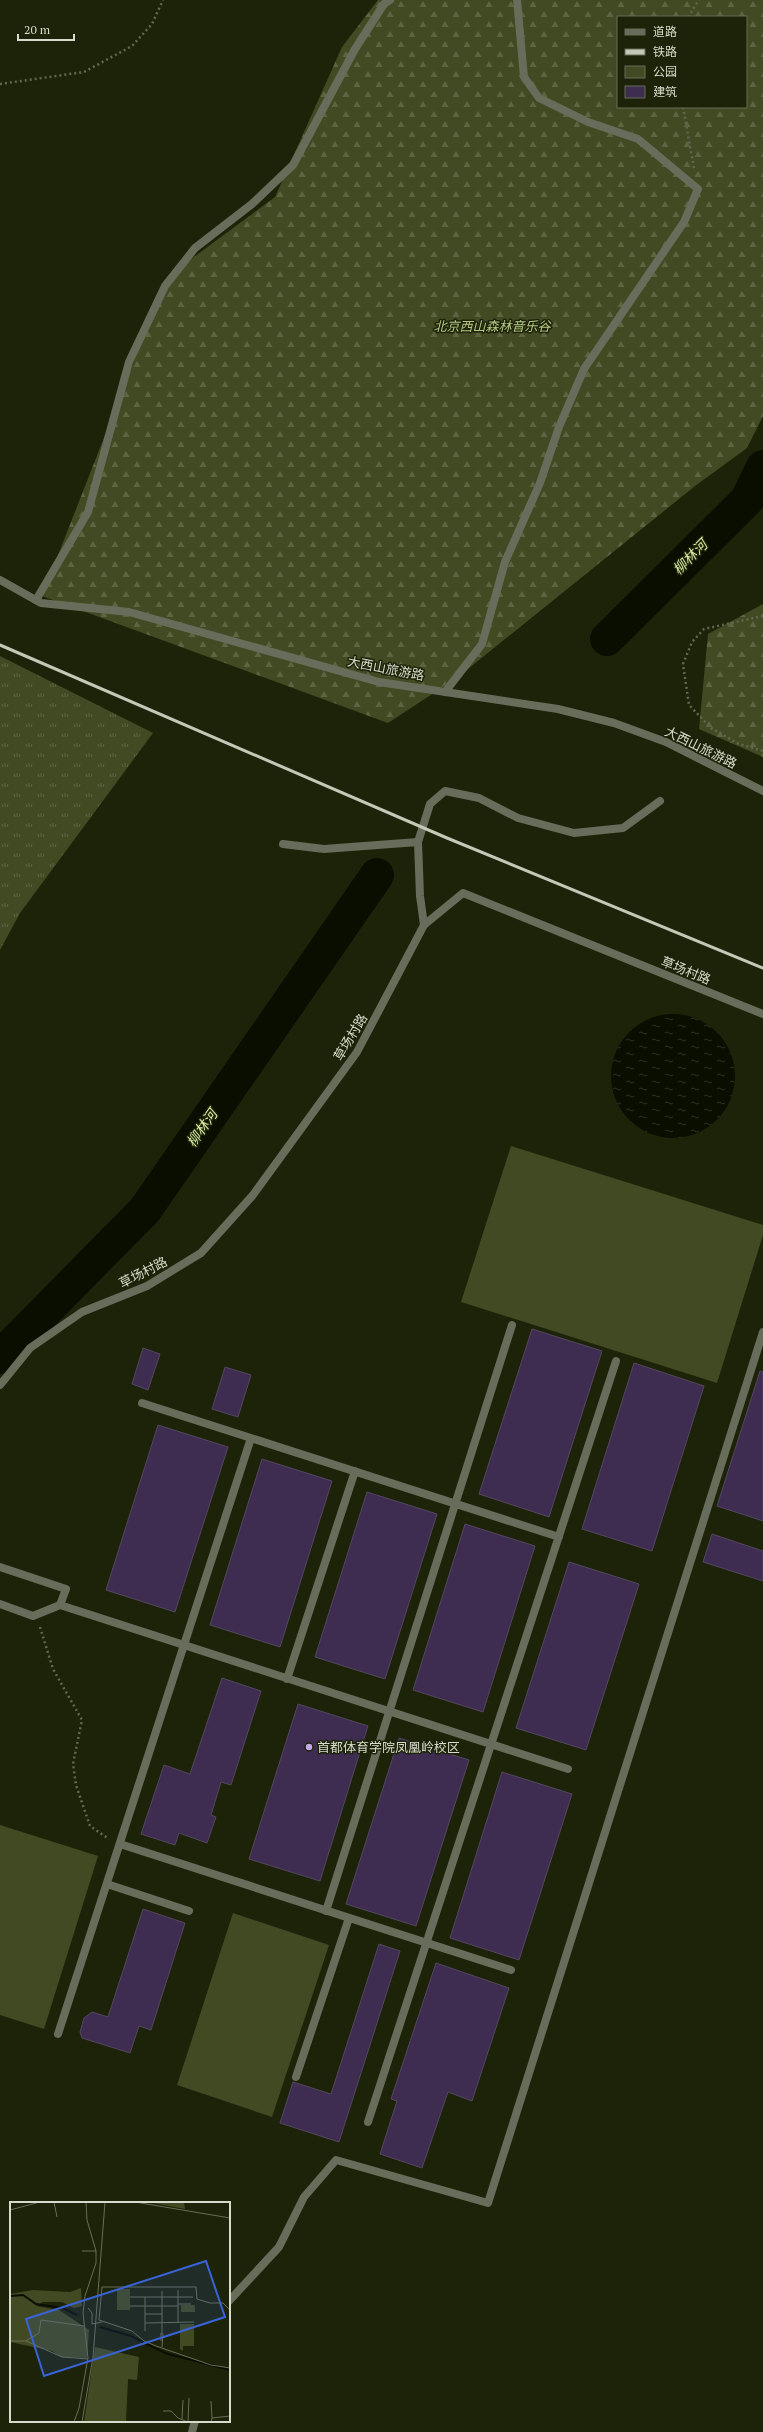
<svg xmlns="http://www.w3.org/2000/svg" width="763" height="2432" font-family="'PT Serif','Noto Sans SC',serif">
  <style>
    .grass { fill: url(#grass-tufts) }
    .forest { fill: url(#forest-firs); fill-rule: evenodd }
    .park { fill: #414a22 }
    .water { fill: url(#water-ripples) }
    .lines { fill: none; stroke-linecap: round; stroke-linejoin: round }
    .river { stroke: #090e00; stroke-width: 34 }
    .building { fill: #3e2d50; stroke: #534760 }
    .path { stroke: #626751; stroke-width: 2.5; stroke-dasharray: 2 3; stroke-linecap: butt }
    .service { stroke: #676d5a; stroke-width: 8 }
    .minor { stroke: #676d5a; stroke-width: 8 }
    .tertiary { stroke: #676d5a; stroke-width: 8 }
    .rail { stroke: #c3c8b7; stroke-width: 3 }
    .poi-dot { fill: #c8a5ee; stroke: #1d2309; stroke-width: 1.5 }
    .labels { text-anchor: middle; stroke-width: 3; stroke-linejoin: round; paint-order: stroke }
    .park-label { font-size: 13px; font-style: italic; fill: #b5c882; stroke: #1d2309 }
    .street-label { font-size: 13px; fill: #d7dbcb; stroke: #1d2309 }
    .poi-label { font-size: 13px; fill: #d7dbcb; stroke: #1d2309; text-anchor: start }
    .water-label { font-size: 14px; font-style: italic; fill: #daeda6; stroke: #1d2309 }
    .inset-river { fill: none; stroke: #090e00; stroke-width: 2 }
    .inset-road { fill: none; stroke: #676d57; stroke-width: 1 }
    .view { fill: #3963d6; fill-opacity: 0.15; stroke: #3963d6; stroke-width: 2 }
    .inset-edge { fill: none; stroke: #d7dbcb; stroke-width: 2 }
  </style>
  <defs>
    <pattern id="grass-tufts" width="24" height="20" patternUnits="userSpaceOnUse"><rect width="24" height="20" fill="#414a22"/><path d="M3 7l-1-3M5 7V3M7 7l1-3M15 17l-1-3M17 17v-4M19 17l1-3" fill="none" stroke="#5c6441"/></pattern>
    <pattern id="forest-firs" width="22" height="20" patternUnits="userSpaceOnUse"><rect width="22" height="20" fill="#414a22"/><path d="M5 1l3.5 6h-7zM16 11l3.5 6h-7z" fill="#5c6441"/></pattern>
    <pattern id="water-ripples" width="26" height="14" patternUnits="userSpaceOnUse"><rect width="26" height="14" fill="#090e00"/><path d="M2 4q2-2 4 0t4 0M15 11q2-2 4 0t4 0" fill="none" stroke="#2c3024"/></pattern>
  </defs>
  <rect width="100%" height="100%" fill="#1d2309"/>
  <!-- grass -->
  <path class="grass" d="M0 656 153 733 20 913 0 950Z"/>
  <!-- forest -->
  <path class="forest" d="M378 0H763V416L747 448 695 486 458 677 388 723 42 596 167 277 275 197 342 47ZM618 17H746V107H618Z
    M763 604V757L699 729 708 634Z"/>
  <!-- park -->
  <path class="park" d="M511 1146 763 1225V1235L717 1383 461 1302Z
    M0 1825 98 1856 44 2029 0 2015Z
    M233 1913 329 1945 272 2117 177 2085Z"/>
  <!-- water -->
  <path class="water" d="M611 1076a62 62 0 1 1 124 0a62 62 0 1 1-124 0Z"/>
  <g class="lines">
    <!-- river -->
    <path class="river" d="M607 639 747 500 763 467
      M0 1357 145 1210 377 875"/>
  </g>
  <!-- building -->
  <path class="building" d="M532 1329 602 1351 549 1517 479 1494Z
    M143 1348 160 1354 148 1390 132 1384Z
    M634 1363 704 1386 652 1551 582 1529Z
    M225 1367 251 1375 238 1417 212 1409Z
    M760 1371 763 1372V1521L717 1506Z
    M158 1425 228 1447 175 1612 106 1590Z
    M262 1459 332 1481 280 1647 210 1625Z
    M367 1492 437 1514 385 1679 315 1657Z
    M465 1524 535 1546 483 1712 413 1690Z
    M712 1534 763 1551V1581L703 1562Z
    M569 1562 639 1584 586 1750 516 1728Z
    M222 1678 261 1691 231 1785 221 1782 211 1815 216 1817 207 1843 179 1833 175 1845 141 1834 164 1765 190 1774Z
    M298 1704 368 1726 320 1881 249 1859Z
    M399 1738 469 1760 416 1926 346 1904Z
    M502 1772 572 1794 519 1960 450 1938Z
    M143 1909 185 1923 151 2030 139 2026 130 2053 82 2038 80 2032 84 2018 92 2012 108 2017Z
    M379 1944 400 1951 339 2142 280 2123 293 2082 331 2094Z
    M436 1963 509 1988 472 2101 448 2092 422 2168 380 2154 397 2101 391 2099Z"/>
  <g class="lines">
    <!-- path -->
    <path class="path" d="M688 17 699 0
      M0 84 84 72 132 46 152 24 163 0
      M683 107 694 168
      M763 616 704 629 692 642 683 664 689 705 711 728 739 744 763 751
      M40 1627 53 1669 82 1720 73 1764 76 1785 90 1826 109 1839"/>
    <!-- service -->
    <path class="service" d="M36 600 88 512 129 362 165 286 195 248 252 204 293 165 355 49 384 4 390 0
      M445 692 482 644 505 562 540 483 559 427 584 369 684 222 698 189 638 139 588 122 539 98 524 77 517 0
      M283 844 324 849 418 842
      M424 925 420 896 418 842 430 804 445 791 479 798 518 818 574 833 623 828 660 801"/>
    <!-- minor -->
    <path class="minor" d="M142 1403 559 1537
      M0 1567 66 1589 60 1605 33 1616 0 1604
      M60 1605 568 1769
      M287 1679 355 1471
      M120 1844 511 1970
      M107 1884 189 1911
      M326 1911 512 1325
      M58 2034 251 1438
      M296 2077 349 1918
      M368 2122 616 1361
      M229 2301 279 2247 304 2197 336 2160 488 2203 763 1332
      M192 2432 195 2421"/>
    <!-- tertiary -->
    <path class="tertiary" d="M0 580 41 603 129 612 379 682 558 709 614 723 666 742 763 791
      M0 1385 30 1348 82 1312 147 1286 201 1253 253 1195 357 1052 424 925 463 893 763 1014"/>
    <!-- rail -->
    <path class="rail" d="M0 645 447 838 763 968"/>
  </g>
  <!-- markers -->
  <circle class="poi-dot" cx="309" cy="1747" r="4"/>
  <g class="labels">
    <!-- park labels -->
    <g class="park-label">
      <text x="492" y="331">北京西山森林音乐谷</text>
    </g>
    <!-- street labels -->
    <g class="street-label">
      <text transform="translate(386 668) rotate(11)" y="5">大西山旅游路</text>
      <text transform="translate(701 747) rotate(26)" y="5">大西山旅游路</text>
      <text transform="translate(686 970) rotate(22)" y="5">草场村路</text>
      <text transform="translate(350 1037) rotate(-59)" y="5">草场村路</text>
      <text transform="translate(143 1272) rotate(-27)" y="5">草场村路</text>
    </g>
    <!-- poi labels -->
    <g class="poi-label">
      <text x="317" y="1752">首都体育学院凤凰岭校区</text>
    </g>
    <!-- water labels -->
    <g class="water-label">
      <text transform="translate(690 557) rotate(-45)" y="5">柳林河</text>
      <text transform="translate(202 1128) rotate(-55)" y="5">柳林河</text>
    </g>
  </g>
  <!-- overview -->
  <g transform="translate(10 2202)">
    <rect width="220" height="220" fill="#1d2309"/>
    <path d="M85 145 129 155 127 178 118 177 116 220H74Z" fill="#414a22"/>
    <path d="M138 0H174L175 7ZM71 86 72 104 64 106 52 100H33L26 104 49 108 79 128 77 156 51 155 42 149 0 140V92L23 88 60 90Z" fill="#414a22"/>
    <path d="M107 87H120V108H107ZM171 103H185V110H171ZM170 122H184V144H173V149L170 147Z" fill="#414a22"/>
    <path class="inset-river" d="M0 94 13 93 26 102 53 106 67 113M90 125 121 134 155 151 220 168"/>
    <path class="inset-road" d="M44 0 47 15M125 0 220 16M0 8 30 0M72 49H86M168 88V121M152 89V131M120 95H183M135 95V129M168 102H181M120 104H168M78 106 82 111V122L92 120M220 108 213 101H200L187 97 186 85H92L89 118 122 129 134 139 146 144 201 163 220 166M135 112H152M135 121 184 120M0 139H16L52 155 78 157M16 139 29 131 31 118 74 124M151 139V131L153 132 152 145M201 199 202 216M153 209H161L168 216 178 220M172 217 173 198M178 219 179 196M64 220 69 206 78 156 73 111 75 94 86 61V49L77 18 76 0M72 220 83 155 95 0M201 220 202 216 220 214"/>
    <path class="view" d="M196 59 215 115 34 174 16 117Z"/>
    <rect width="220" height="220" class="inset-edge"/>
  </g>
  <!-- legend -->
  <rect x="617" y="16" width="130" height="92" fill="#1d2309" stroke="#676d57"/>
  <rect x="625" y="29" width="20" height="6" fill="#676d5a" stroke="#676d57"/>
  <text x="653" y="36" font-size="12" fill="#d7dbcb">道路</text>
  <rect x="625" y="49" width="20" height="6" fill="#c3c8b7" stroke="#676d57"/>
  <text x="653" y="56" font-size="12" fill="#d7dbcb">铁路</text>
  <rect x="625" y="66" width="20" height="12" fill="#414a22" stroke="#676d57"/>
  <text x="653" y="76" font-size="12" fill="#d7dbcb">公园</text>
  <rect x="625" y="86" width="20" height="12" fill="#3e2d50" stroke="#676d57"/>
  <text x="653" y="96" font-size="12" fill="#d7dbcb">建筑</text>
  <!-- scale -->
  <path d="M18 34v6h56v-6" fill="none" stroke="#d7dbcb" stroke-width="2"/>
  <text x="24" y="34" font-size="12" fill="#d7dbcb" stroke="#1d2309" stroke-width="3" paint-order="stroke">20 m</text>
</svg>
